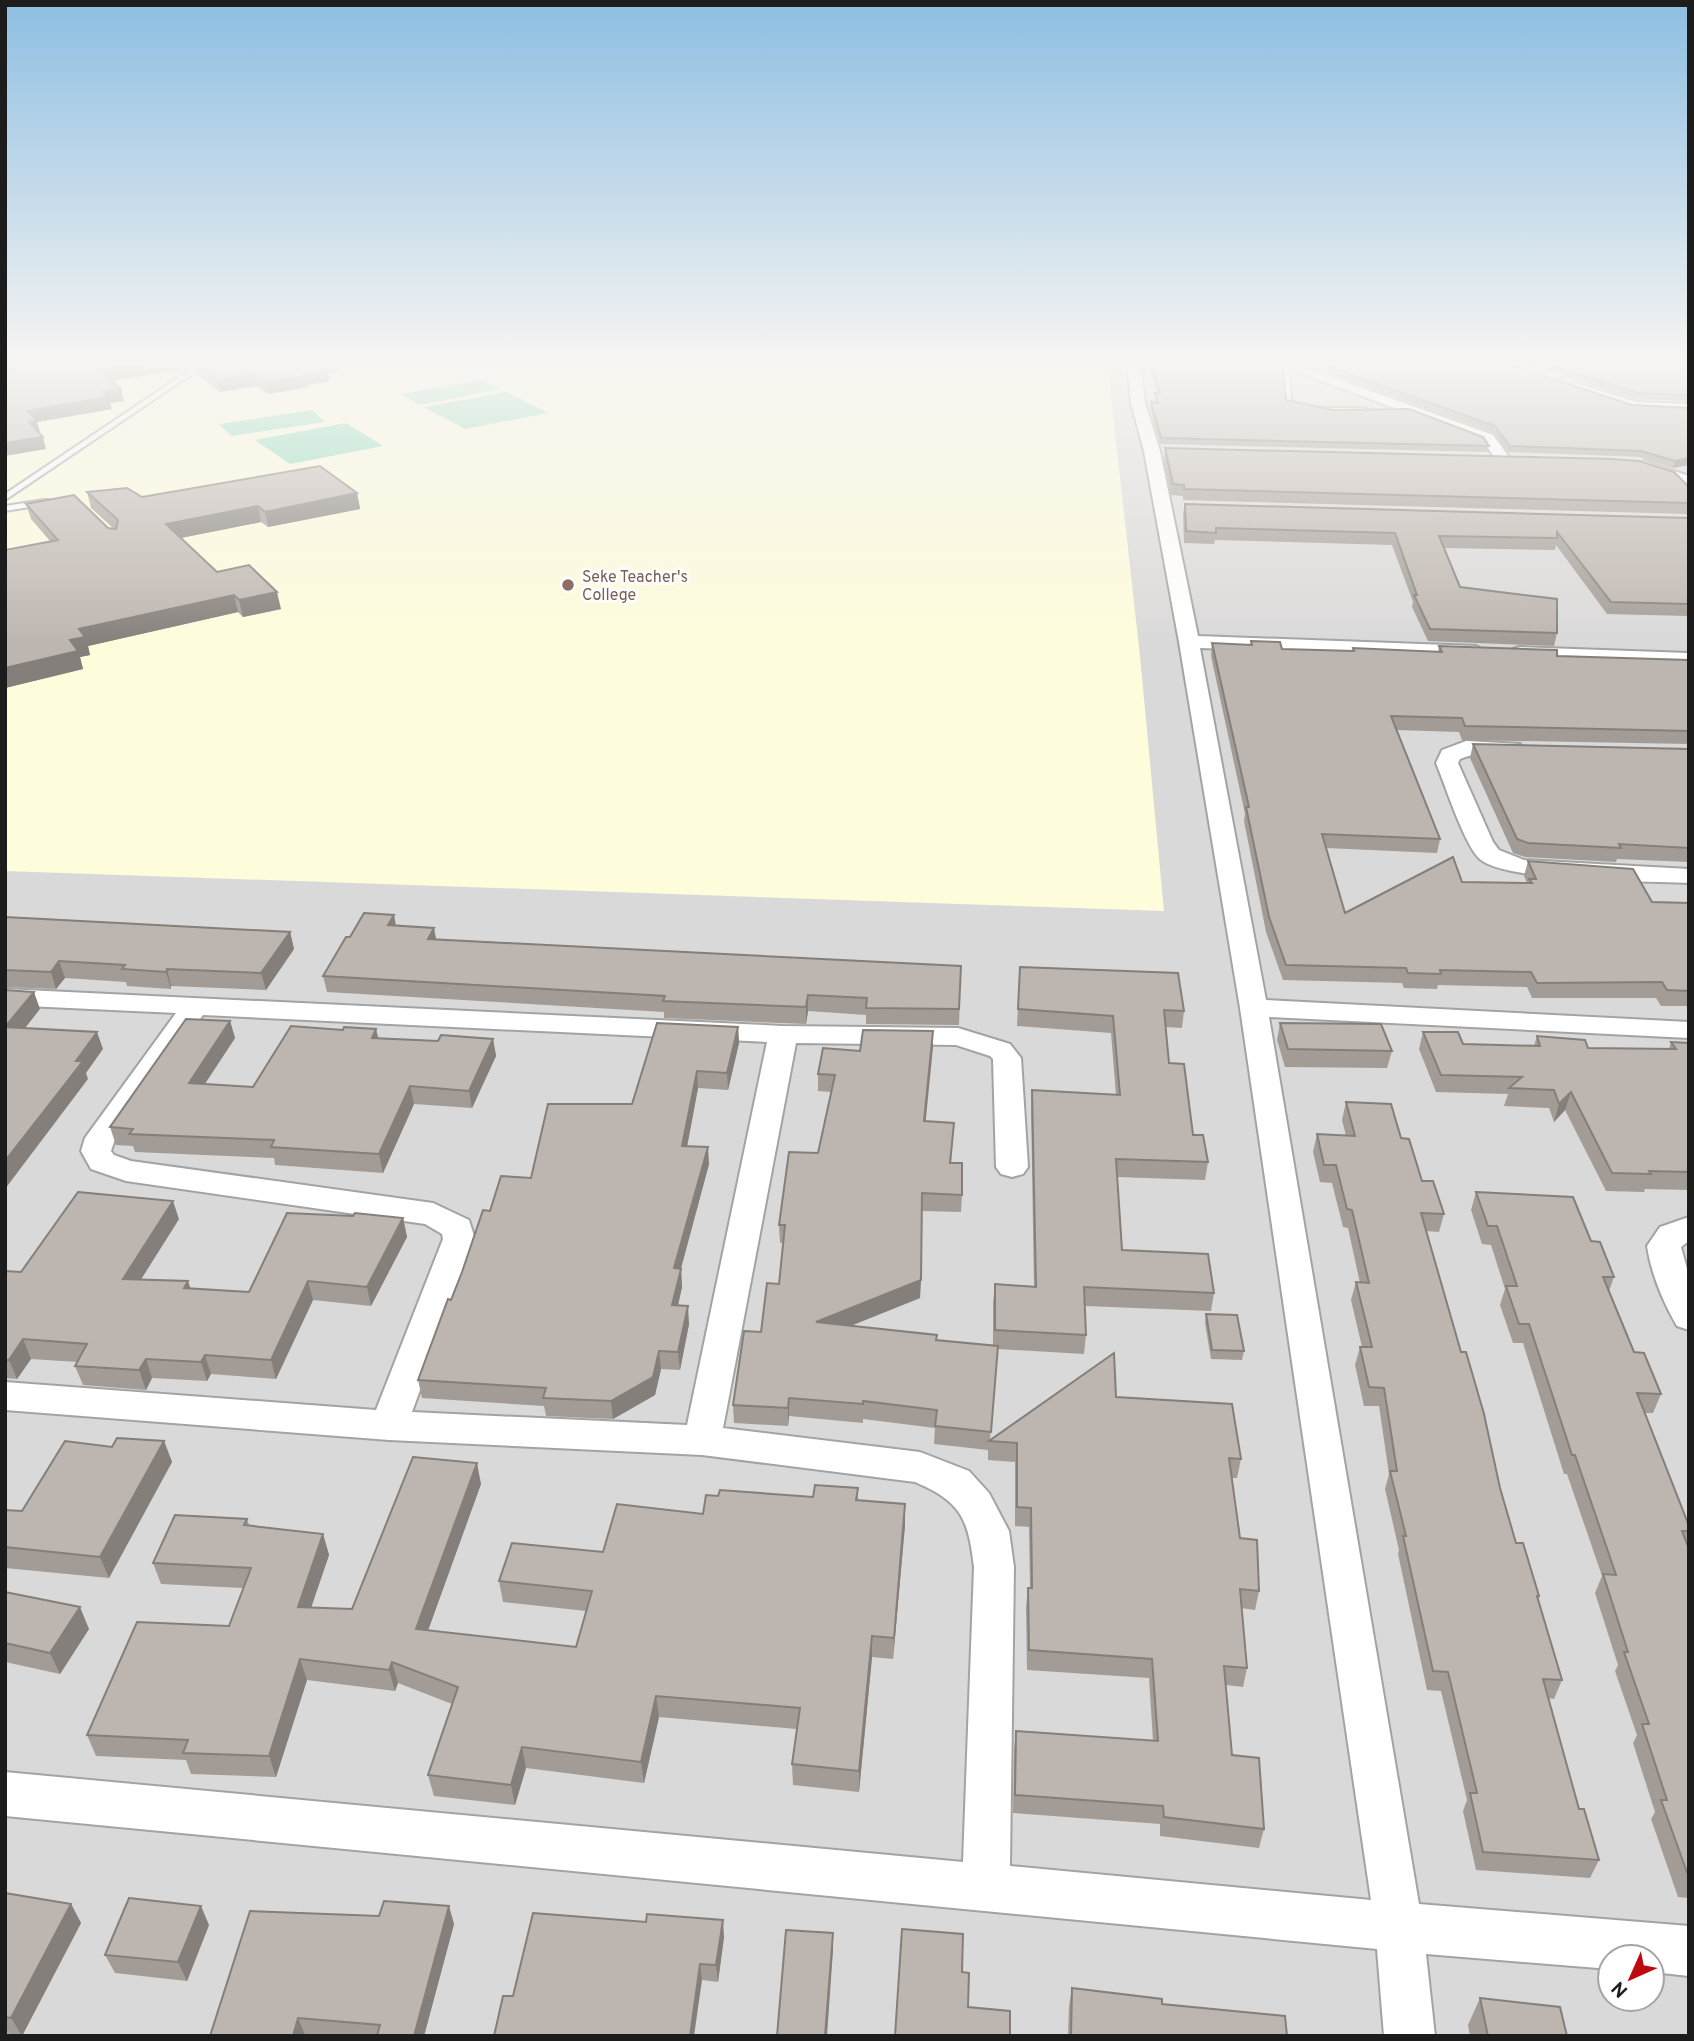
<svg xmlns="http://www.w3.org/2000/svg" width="1694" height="2041" font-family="Overpass,sans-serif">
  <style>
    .residential { fill: #dad9d9; fill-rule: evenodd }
    .education { fill: #fdfcdb }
    .pitch { fill: #83d9b6 }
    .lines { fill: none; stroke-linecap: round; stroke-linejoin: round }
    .service-casing { stroke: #a3a3a3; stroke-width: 4 }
    .minor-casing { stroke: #a3a3a3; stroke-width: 4 }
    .service { fill: #fff; fill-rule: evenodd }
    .minor { fill: #fff; fill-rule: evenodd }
    .wall { fill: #a39c96 }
    .shaded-wall { fill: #847f7a }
    .building { fill: #bdb5af; stroke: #847f7a; stroke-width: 2 }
    .education-dot { fill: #8d6e63; stroke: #fff; stroke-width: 2.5 }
    .labels { text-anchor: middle; stroke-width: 5; stroke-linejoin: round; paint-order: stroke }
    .far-education-label { font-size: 16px; fill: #785e54; stroke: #fff; text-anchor: start }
  </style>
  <rect width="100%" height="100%" fill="#ede9e2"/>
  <!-- residential -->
  <path class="residential" d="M5 361H1689V2036H5ZM1610 1957H1652V1999H1610Z"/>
  <!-- education -->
  <path class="education" d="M5 361H1107L1140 656 1164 911 5 871Z"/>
  <!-- pitch -->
  <path class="pitch" d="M482 380 501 389 420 405 401 394Z
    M506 392 548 413 465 429 424 407Z
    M312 410 325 422 231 436 219 424Z
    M346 423 383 446 290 464 255 440Z"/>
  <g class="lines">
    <!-- service casing -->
    <g class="service-casing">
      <path id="service" d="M203 361H211L5 500V494Z
        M1286 363 1289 365 1291 402 1315 408H1364L1368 410 1364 412H1315L1286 404 1283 365Z
        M45 500H48V504L5 511V506Z"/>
    </g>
    <!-- minor casing -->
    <g class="minor-casing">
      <path id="minor" d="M1127 361H1140L1145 403 1160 451 1198 636 1476 646 1486 652 1476 658 1200 648 1266 1000 1689 1022V1038L1269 1017 1419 1904 1689 1926V1976L1652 1972V1957H1610V1969L1426 1954 1435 2036H1384L1377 1949 5 1816V1772L963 1862 974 1567C968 1519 962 1502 915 1482L702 1455 389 1440 5 1410V1382L376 1410 443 1239 442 1234 425 1224 126 1181 91 1169 81 1151 85 1138 176 1013 5 1005V989L783 1026 958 1028 1010 1044 1021 1058 1028 1167 1023 1174 1012 1177 1001 1174 996 1167 993 1059 990 1056 956 1045 796 1043 723 1428 920 1452 969 1471 989 1493 1009 1531 1014 1567 1010 1866 1371 1900 1240 1008 1179 642 1144 451 1131 403ZM203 1015 767 1042 687 1425 412 1412 475 1239 469 1220 433 1203 131 1161 114 1155 111 1151 115 1139Z
        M1268 361H1287L1493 435 1512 461 1504 466 1499 464 1483 441Z
        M1560 361H1573L1580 369 1549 381H1539V375L1564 367Z
        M1575 383 1637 402 1689 404V412L1636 410 1570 390 1568 387Z
        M1644 461 1689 476V486L1639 469 1636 466Z
        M1520 647 1689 653V665L1513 657 1510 653 1513 649Z
        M1466 741 1520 744 1523 749 1520 754C1500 759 1479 750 1460 759L1458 763 1493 842 1499 850 1524 860 1689 869V883C1647 881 1510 882 1481 860 1465 848 1445 784 1436 763L1442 750Z
        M1689 1217V1241L1681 1247 1689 1276V1330L1677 1326C1663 1302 1651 1273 1647 1246L1660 1227Z"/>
    </g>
    <!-- service -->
    <use href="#service" class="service"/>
    <!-- minor -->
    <use href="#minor" class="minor"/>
  </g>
  <!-- wall -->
  <path class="wall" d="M5 361 366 365 337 368 338 372 328 374 329 381 307 385 308 387 268 394 256 386 220 392 196 374 194 364 186 369 112 381 121 389 124 401 110 403 112 409 37 422 39 432 46 449Z
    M1148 361H1279L1286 400 1489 446 1487 452 1160 444 1150 409 1151 402H1156L1155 393H1158Z
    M1295 361H1498L1689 465 1673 468 1639 457 1508 452 1494 433Z
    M1516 361H1683L1689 365V401L1637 399Z
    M1165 448 1689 487V514L1183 500V496L1171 495 1164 459Z
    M87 492 142 497 357 493 360 509 268 527 261 522 181 538 217 572 281 609 243 617 238 612 88 646 90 655 80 657 83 669 5 688V550L50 541 31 519 26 504 108 528H113L91 508Z
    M1185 504 1689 518V616L1607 614 1556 545 1555 550 1444 548 1460 587 1557 633 1554 646 1428 641 1412 607 1413 602 1392 545 1215 540 1214 544 1184 543 1183 515Z
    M1251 641 1282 649 1352 651 1353 648 1438 652 1439 646 1557 656 1689 660V744L1462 740 1459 732 1396 730 1440 839 1437 853 1326 848 1345 913 1462 882 1527 883 1524 876 1528 861 1652 902 1689 903V1006H1661L1656 998H1532L1527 987 1438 985 1437 989 1404 988 1402 983 1283 980 1266 932 1244 821 1245 814 1211 656 1212 643 1250 645Z
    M1473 744 1689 749V862L1617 859 1616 862 1525 857 1513 853 1470 758Z
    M5 917 290 932 294 949 266 990 171 986V989L127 986 126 982 65 978 56 989 5 987Z
    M396 925 436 939 961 966 959 1025 866 1024V1015L808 1011 806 1024 664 1018V1012L327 992 323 976 350 937Z
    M1020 967 1184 1011 1182 1028 1166 1027 1169 1063 1193 1135 1208 1162 1205 1180 1117 1177 1122 1250 1214 1293 1211 1311 1085 1306 1086 1335 1084 1354 998 1349 990 1440 1116 1397 1241 1459 1237 1478H1232L1240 1538 1259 1591 1255 1610 1241 1608 1247 1668 1243 1687 1226 1685 1232 1755 1264 1829 1259 1848 1160 1836V1824L1013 1813 1014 1750 1016 1731 1153 1741 1149 1678 1027 1670 1026 1607 1028 1588H1030L1029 1527 1015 1526V1462L988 1460V1450L934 1444 935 1428 863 1419V1423L789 1416 788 1426 734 1423 733 1405 779 1284 783 1243H780L779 1225 818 1153 831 1092 818 1091V1074L860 1051 933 1031 925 1121 953 1140 951 1163 962 1195 961 1212 922 1211 920 1298 851 1325 937 1340 993 1346V1303L995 1284 1034 1286 1031 1108 1032 1090 1116 1095 1111 1033 1017 1026Z
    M230 1021 235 1038 205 1084 253 1087 343 1030 376 1029 378 1038 438 1041 493 1039 496 1056 472 1108 414 1104 383 1173 275 1165 274 1158 135 1152 133 1146 116 1145 110 1127Z
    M1280 1023 1392 1051 1387 1068 1285 1067 1277 1040Z
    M738 1027 739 1043 728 1090 698 1088 687 1146 709 1164 681 1269 682 1287 678 1305 689 1324 680 1370 661 1369 655 1395 613 1419 546 1416 544 1406 422 1398 418 1380 490 1211 531 1178Z
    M1423 1032 1463 1044 1534 1046 1537 1036 1588 1048 1669 1049 1671 1042 1689 1043V1190L1645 1189 1644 1192 1606 1191 1565 1110 1554 1122 1549 1108 1504 1106 1508 1094 1436 1092 1419 1049Z
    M1346 1102 1401 1138 1422 1181 1444 1214 1439 1232 1426 1231 1516 1543 1539 1596 1538 1600 1562 1680 1554 1699 1548 1698 1579 1809 1599 1860 1590 1878 1476 1870 1463 1811 1467 1800 1441 1691 1427 1690 1398 1554 1399 1550 1385 1489 1389 1474 1379 1406H1364L1355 1365 1360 1347H1362L1351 1300 1356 1282 1360 1283 1348 1228 1343 1227 1332 1183 1320 1182 1313 1152 1317 1134 1346 1136 1342 1120Z
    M1476 1192 1591 1241 1614 1277 1609 1291 1634 1352 1661 1394 1653 1413H1644L1689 1526V1536L1686 1542 1689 1549V1898L1678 1897 1651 1819 1655 1812 1633 1743 1637 1735 1615 1671 1618 1665 1595 1593 1602 1576 1567 1474H1564L1523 1343H1513L1500 1305 1505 1289 1491 1245 1482 1244 1471 1210Z
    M403 1218 407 1237 371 1306 313 1300 276 1379 211 1374 207 1381 152 1378 146 1390 83 1385 75 1366 78 1362 31 1359 17 1379 5 1378V1271L21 1272 179 1219 141 1279 191 1288 249 1292Z
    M1206 1314 1244 1351 1242 1360 1211 1359 1205 1323Z
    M164 1441 172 1462 109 1578 5 1568V1510L22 1511Z
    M481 1484 428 1630 576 1647 586 1611 503 1602 499 1581 603 1552 703 1514 813 1497 858 1488V1500L905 1504V1525L893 1659 872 1657 859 1792 793 1785 792 1764 797 1729 659 1717 644 1783 526 1768 515 1805 434 1796 428 1775 452 1704 398 1683 395 1691 307 1680 276 1777 191 1774 186 1760 96 1756 87 1735 229 1626 243 1588 161 1584 153 1563 247 1519 249 1525 323 1534 329 1555 311 1608 352 1609Z
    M5 1592 89 1629 60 1674 5 1662Z
    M5 1893 71 1904 81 1923 22 2036 5 2033Z
    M454 1924 424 2036H318L305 2035V2036H210Z
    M209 1925 187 1981 115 1973 105 1955Z
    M724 1937 718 1982 702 1980 513 1996Z
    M1072 1988 1162 2004 1287 2036H1068L1069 2006Z
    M1480 1998 1567 2036H1470L1468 2025Z"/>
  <!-- shaded-wall -->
  <path class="shaded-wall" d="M8 361H32L5 376V363Z
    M162 361H198L186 369 103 382 100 371Z
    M331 361H365L366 365 337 368 338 372 328 374 329 381 307 385 308 387 268 394 266 382 303 374 317 364Z
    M254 374 256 386 220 392 218 380Z
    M121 389 124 401 110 403 112 409 37 422 40 432 32 434 27 411 103 392Z
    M43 437 46 449 5 456V443Z
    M1689 458V465L1673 468 1675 461Z
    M357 493 360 509 268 527 265 512Z
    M258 506 261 522 170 540 166 524Z
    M277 592 281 609 243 617 239 600Z
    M234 595 238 612 88 646 90 655 80 657 83 669 5 688V668L70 640 79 629Z
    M394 915 397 931 388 925Z
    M434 928 437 944 428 939Z
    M290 932 294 949 266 990 261 973Z
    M59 961 65 978 56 989 51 972Z
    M167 969 171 986V989L166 972Z
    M34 992 40 1009 12 1045 5 1027Z
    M808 995V1011L806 1024V1007Z
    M230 1021 235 1038 194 1100 189 1083Z
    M738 1027 739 1043 728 1090 727 1073Z
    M376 1029 380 1046 372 1038Z
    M933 1031V1047L924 1138V1121Z
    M97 1032 103 1049 86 1073 88 1079 5 1189V1161Z
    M493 1039 496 1056 472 1108 469 1091Z
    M697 1071 698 1088 684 1163 682 1146Z
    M410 1086 414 1104 383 1173 379 1154Z
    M1571 1092 1565 1110 1554 1122 1559 1104Z
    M708 1147 709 1164 676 1286 674 1268Z
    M173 1201 179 1219 130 1297 123 1279Z
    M403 1218 407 1237 371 1306 367 1287Z
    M681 1269 682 1287 674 1323 672 1305Z
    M921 1280 920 1298 816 1340V1322Z
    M188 1281 194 1299 184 1288Z
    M308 1281 313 1300 276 1379 271 1360Z
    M688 1306 689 1324 680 1370 678 1352Z
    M23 1339 31 1359 17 1379 9 1360Z
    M659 1351 661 1369 655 1395 613 1419 611 1401Z
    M205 1355 211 1374 207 1381 201 1362Z
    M146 1359 152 1378 146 1390 139 1370Z
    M789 1398V1416L788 1426V1408Z
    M164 1441 172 1462 109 1578 100 1557Z
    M477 1463 481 1484 421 1650 416 1629Z
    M905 1504V1525L893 1659 894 1638Z
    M323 1534 329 1555 304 1628 298 1607Z
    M80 1607 89 1629 60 1674 50 1653Z
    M872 1636V1657L859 1792V1771Z
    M300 1659 307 1680 276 1777 269 1756Z
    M392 1662 398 1683 395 1691 389 1670Z
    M656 1696 659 1717 644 1783 641 1762Z
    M522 1747 526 1768 515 1805 511 1785Z
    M71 1904 81 1923 22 2036 11 2018Z
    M201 1906 209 1925 187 1981 178 1962Z
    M449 1906 454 1924 424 2036H414Z
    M723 1920 724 1937 718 1982 716 1965Z
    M833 1933V1950L827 2036H825Z
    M700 1964 702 1980 694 2036H690Z
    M298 2018 305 2035V2036H293Z"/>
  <!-- building -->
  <path class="building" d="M26 361H162L100 371 121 389 103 392 109 397 27 411 37 420 29 422 43 437 5 443V374Z
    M196 361H335L317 364 327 370 303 374 305 376 266 382 254 374 218 380 194 363Z
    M1150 361H1279L1282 362 1286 400 1333 410 1409 409 1483 437 1489 446 1161 438 1151 402 1158 403 1155 393H1160Z
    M1313 361H1498L1632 405 1689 408V458L1675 461 1641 451 1510 446 1495 426Z
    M1536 361H1683L1689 365V395L1639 393Z
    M1165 448 1611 459 1639 461 1674 472 1689 487V503L1184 489V485L1173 484Z
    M320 466 357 493 265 512 258 506 166 524 217 572 249 565 277 592 239 600 234 595 79 629 85 637 70 640 78 651 5 668V550L58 540 26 504 74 495 108 528 116 529 118 520 87 492 127 488 142 497Z
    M1185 504 1689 518V604L1611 602 1557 532V538L1439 536 1460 587 1557 599V633L1430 629 1414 595H1417L1395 533 1216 528V533L1186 531Z
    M1251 641 1280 642 1282 649 1354 651 1353 648 1442 652 1439 646 1557 650V656L1689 660V731L1465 726 1462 718 1391 716 1440 839 1322 834 1345 913 1453 857 1462 882 1532 883 1529 879H1536L1528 861 1633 869 1652 902 1689 903V991L1667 990 1662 982 1537 983 1531 972 1440 970 1441 974 1408 973 1406 968 1286 965 1269 917 1246 807H1249L1212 643 1252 645Z
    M1473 744 1689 749V848L1619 844 1621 848 1528 843 1517 839Z
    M364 913 394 915 388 925 434 928 428 939 961 966 959 1009 866 1008 867 998 808 995 806 1007 663 1001 665 996 323 976 346 937H350Z
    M5 917 290 932 261 973 167 969 166 972 122 969 125 965 59 961 51 972 5 970Z
    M1020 967 1178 973 1184 1011 1164 1010 1169 1063 1184 1064 1193 1135H1203L1208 1162 1116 1159 1122 1250 1208 1254 1214 1293 1084 1287 1086 1335 995 1330V1284L1036 1287 1032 1090 1120 1095 1113 1016 1018 1009Z
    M5 990 34 992 5 1027 97 1032 76 1061H83L5 1161Z
    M186 1019 230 1021 189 1083 253 1087 291 1026 343 1030 344 1027 376 1029 372 1038 438 1041 441 1035 493 1039 469 1091 410 1086 379 1154 271 1147 274 1140 129 1134 133 1129 110 1127Z
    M657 1023 738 1027 727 1073 697 1071 682 1146 708 1147 674 1268 681 1269 672 1305 688 1306 678 1352 659 1351 653 1377 611 1401 543 1398 546 1388 418 1380 448 1299 451 1300 462 1272 483 1210 490 1211 501 1176 531 1178 548 1104H632Z
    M1280 1023 1381 1024 1392 1051 1288 1049Z
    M863 1030 933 1031 924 1121 954 1123 950 1163H962V1195L922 1193 921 1280 816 1322 937 1335 936 1340 998 1346 991 1432 935 1426 937 1410 863 1401V1404L789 1398 788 1408 733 1405 744 1331 761 1332 767 1283 779 1284 785 1225H779L789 1152 818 1153 835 1075 818 1074 823 1048 860 1051Z
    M1423 1032H1458L1463 1044 1540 1046 1537 1036 1585 1040 1588 1048 1676 1049 1671 1042 1689 1043V1172L1649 1171 1651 1174 1612 1173 1571 1092 1559 1104 1554 1090 1509 1088 1522 1077 1441 1075Z
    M1346 1102 1391 1104 1401 1138 1409 1139 1422 1181H1433L1444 1214 1421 1213 1461 1352H1466L1484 1414 1500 1488 1516 1543H1523L1539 1596H1537L1562 1680 1543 1679 1579 1809H1584L1599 1860 1483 1852 1470 1793H1477L1448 1672 1433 1671 1403 1536H1406L1390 1471H1397L1384 1388 1369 1387 1360 1347H1372L1356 1282 1369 1283 1352 1210 1347 1209 1336 1165H1324L1317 1134 1355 1136Z
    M78 1192 173 1201 123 1279 188 1281 184 1288 249 1292 287 1213 353 1216 355 1213 403 1218 367 1287 308 1281 271 1360 205 1355 201 1362 146 1359 139 1370 75 1366 87 1344 23 1339 9 1360H5V1271L21 1272Z
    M1476 1192 1573 1197 1591 1241 1600 1242 1614 1277H1603L1634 1352 1644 1353 1661 1394 1637 1393 1689 1526V1531H1682L1689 1549V1878L1661 1800H1667L1642 1724H1649L1624 1652H1628L1603 1574 1616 1575 1575 1455H1572L1529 1324H1519L1506 1286H1517L1497 1226H1488Z
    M1206 1314 1237 1315 1244 1351 1212 1350Z
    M1114 1353 1116 1397 1232 1404 1241 1459 1229 1458 1240 1538 1257 1540 1259 1591 1240 1589 1247 1668 1224 1666 1232 1755 1259 1758 1264 1829 1164 1817 1163 1806 1015 1795 1016 1731 1158 1741 1152 1659 1029 1650 1028 1588H1032L1031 1508 1017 1507V1443L989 1441Z
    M117 1438 164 1441 100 1557 5 1547V1510L22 1511 65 1441 112 1447Z
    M413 1457 477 1463 416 1629 576 1647 592 1591 499 1581 512 1543 603 1552 617 1504 703 1514 706 1495 718 1496 720 1490 813 1497 815 1485 858 1488 856 1500 905 1504 894 1638 872 1636 859 1771 792 1764 800 1708 656 1696 641 1762 522 1747 511 1785 428 1775 458 1687 392 1662 389 1670 300 1659 269 1756 183 1753 188 1740 87 1735 137 1622 229 1626 251 1568 153 1563 175 1515 247 1519 244 1525 323 1534 298 1607 352 1609Z
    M5 1592 80 1607 50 1653 5 1643Z
    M5 1893 71 1904 11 2018 5 2017Z
    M129 1898 201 1906 178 1962 105 1955Z
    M384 1901 449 1906 414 2036H377L380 2025 298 2018 293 2036H210L250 1911 379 1916Z
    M533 1913 646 1922 647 1914 723 1920 716 1965 700 1964 690 2036H494L503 1996H513Z
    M902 1929 963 1934 962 1972 969 1973 968 2007 1010 2011V2036H895Z
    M786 1930 833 1933 825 2036H777Z
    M1072 1988 1162 1999V2004L1285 2016 1287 2036H1071Z
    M1480 1998 1560 2007 1567 2036H1488Z"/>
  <!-- sky -->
  <linearGradient id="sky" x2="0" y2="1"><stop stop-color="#8dbee2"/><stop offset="0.56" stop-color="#f7f5f2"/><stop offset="1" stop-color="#f7f5f2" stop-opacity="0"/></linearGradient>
  <rect width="1694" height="647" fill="url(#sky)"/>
  <!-- markers -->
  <circle class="education-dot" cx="568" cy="585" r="7"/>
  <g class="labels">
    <!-- far-education labels -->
    <g class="far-education-label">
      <text x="582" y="582">Seke Teacher's<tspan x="582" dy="18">College</tspan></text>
    </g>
  </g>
  <!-- border -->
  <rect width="1694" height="2041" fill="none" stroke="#1c1c1c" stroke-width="14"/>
  <!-- north arrow -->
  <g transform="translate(1631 1978) rotate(225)"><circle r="33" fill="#ffffff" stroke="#a4a4a4" stroke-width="2"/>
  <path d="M0-5L12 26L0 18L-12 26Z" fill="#be0a0e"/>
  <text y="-10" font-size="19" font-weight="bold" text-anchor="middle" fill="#1c1c1c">N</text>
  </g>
</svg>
